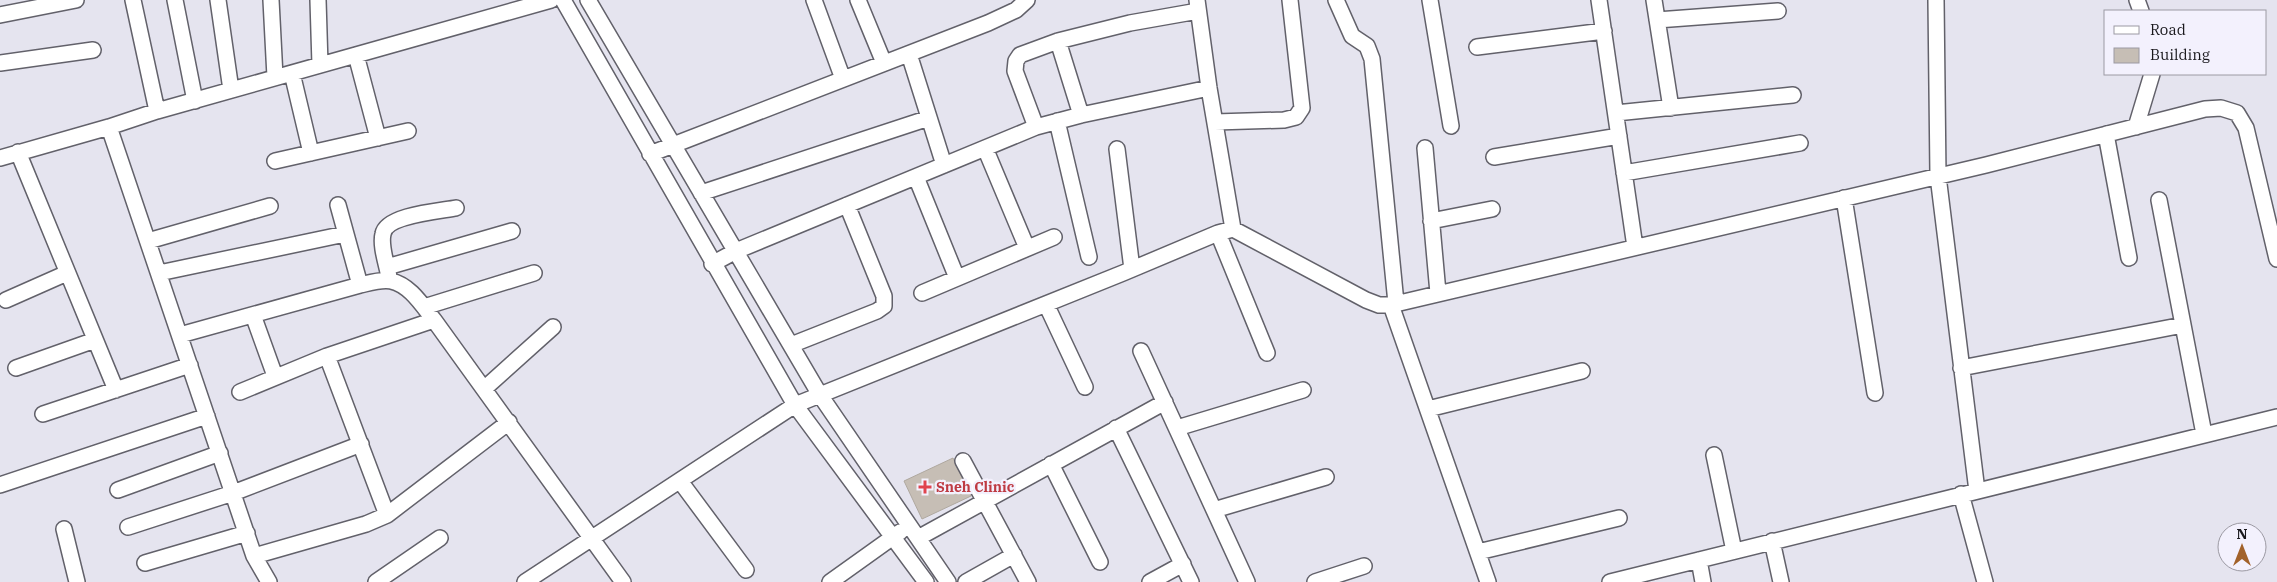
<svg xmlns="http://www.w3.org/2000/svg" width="2277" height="582" font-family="'IBM Plex Serif',serif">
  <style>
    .building { fill: #c6beb5; stroke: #afa89f }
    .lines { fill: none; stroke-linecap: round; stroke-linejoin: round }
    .minor-casing { stroke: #62616a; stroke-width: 18 }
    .minor { stroke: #fff; stroke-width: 15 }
    .health-dot { fill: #e0444e; stroke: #f3f1fd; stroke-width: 2 }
    .labels { text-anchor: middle; stroke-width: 4.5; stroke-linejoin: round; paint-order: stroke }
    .health-label { font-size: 14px; font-weight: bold; fill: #be3a42; stroke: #f3f1fd; text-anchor: start }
  </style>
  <rect width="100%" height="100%" fill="#e5e4ef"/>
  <!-- building -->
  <path class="building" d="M953 458 971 496 922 519 904 481Z"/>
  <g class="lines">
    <!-- minor casing -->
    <g class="minor-casing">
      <path id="minor" d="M133 0 157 111
        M175 0 195 101
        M218 0 231 90
        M271 0 275 77
        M318 0 320 65
        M563 0 795 405 926 582
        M588 0 820 395 948 582
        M814 0 843 79
        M858 0 884 63
        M1197 0 1209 88 1233 229
        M1336 0 1352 36 1367 46 1372 59 1396 303
        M1430 0 1451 126
        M1599 0 1635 247
        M1654 0 1671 108
        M1936 0 1938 176 1977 491
        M2137 0 2141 11
        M0 15 76 0
        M1657 20 1778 11
        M1058 41 1081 115
        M1477 47 1604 31
        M909 54 944 165
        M356 55 378 138
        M0 63 93 50
        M292 73 311 153
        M1616 113 1793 95
        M1057 121 1089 257
        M1215 122 1284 120 1296 117 1302 108 1290 0
        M109 127 254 556 269 582
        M1036 127 1015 71 1016 61 1020 55 1058 41 1130 23 1198 11
        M2136 127 2152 74
        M2106 134 2129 258
        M985 148 1027 248
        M1425 148 1438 293
        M1117 149 1132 269
        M18 152 116 390
        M650 154 988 23 1016 10 1027 0
        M1494 157 1619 136
        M0 158 109 127 157 111 551 0
        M275 161 408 131
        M1624 173 1800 143
        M916 177 957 278
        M701 193 929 118
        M1844 198 1875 393
        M2159 200 2204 434
        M338 205 360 285
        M1431 221 1492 209
        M1218 233 1267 353
        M148 241 270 206
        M712 264 736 251 1036 127 1081 115 1209 88
        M387 267 512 231
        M159 273 345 234
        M389 277C387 265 380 246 383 234 386 215 440 211 456 208
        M922 293 1054 237
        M6 300 67 273
        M1046 304 1085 387
        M1391 305 1488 582
        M424 307 534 273
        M253 315 275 376
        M180 335 360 285C369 283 382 279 391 281 410 285 422 305 434 320L623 582
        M791 345 877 311 884 306V296L847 205
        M1141 351 1247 582
        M327 356 387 515
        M16 368 95 340
        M1961 368 2183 325
        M484 389 553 327
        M240 392 327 356 434 320
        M1428 409 1582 371
        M43 414 190 365
        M1116 428 1191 582
        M1177 428 1303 390
        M1714 455 1734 551
        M963 461 1028 582
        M1051 464 1100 562
        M680 481 746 570
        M0 485 207 416
        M118 490 220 453
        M1961 494 1985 582
        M1214 510 1326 477
        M128 527 233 493 361 444
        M64 529 77 582
        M918 538 1165 402
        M1772 541 1781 582
        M1478 552 1619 518
        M254 556 366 524 387 515 509 422
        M1699 560 1703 582
        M145 563 247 533
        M376 582 440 538
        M525 582 795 405 1123 273 1218 233 1233 229 1366 300 1379 305H1391L1986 165 2205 109 2221 108 2237 113 2246 128 2277 259
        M830 582 900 532
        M966 582 1014 555
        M1150 582 1183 564
        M1315 582 1364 566
        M1610 582 2277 417"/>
    </g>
    <!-- minor -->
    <use href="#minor" class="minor"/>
  </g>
  <!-- markers -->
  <path class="health-dot" d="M922.5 479.5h5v5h5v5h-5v5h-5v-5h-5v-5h5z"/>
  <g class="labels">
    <!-- health labels -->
    <g class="health-label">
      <text x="936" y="492">Sneh Clinic</text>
    </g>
  </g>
  <!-- legend -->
  <rect x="2104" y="10" width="162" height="65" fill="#f3f1fd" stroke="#9c9aa3"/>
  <rect x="2114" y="26" width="25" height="8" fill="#ffffff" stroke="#9c9aa3"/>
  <text x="2150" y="35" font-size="15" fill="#19181c">Road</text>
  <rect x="2114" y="48" width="25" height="15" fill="#c6beb5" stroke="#9c9aa3"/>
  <text x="2150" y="60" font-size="15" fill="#19181c">Building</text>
  <!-- north arrow -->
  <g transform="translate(2242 547)"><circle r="24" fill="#f3f1fd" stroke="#9c9aa3"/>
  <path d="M0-4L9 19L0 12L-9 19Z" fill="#a2622b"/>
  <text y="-8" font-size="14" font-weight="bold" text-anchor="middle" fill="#19181c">N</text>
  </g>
</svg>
